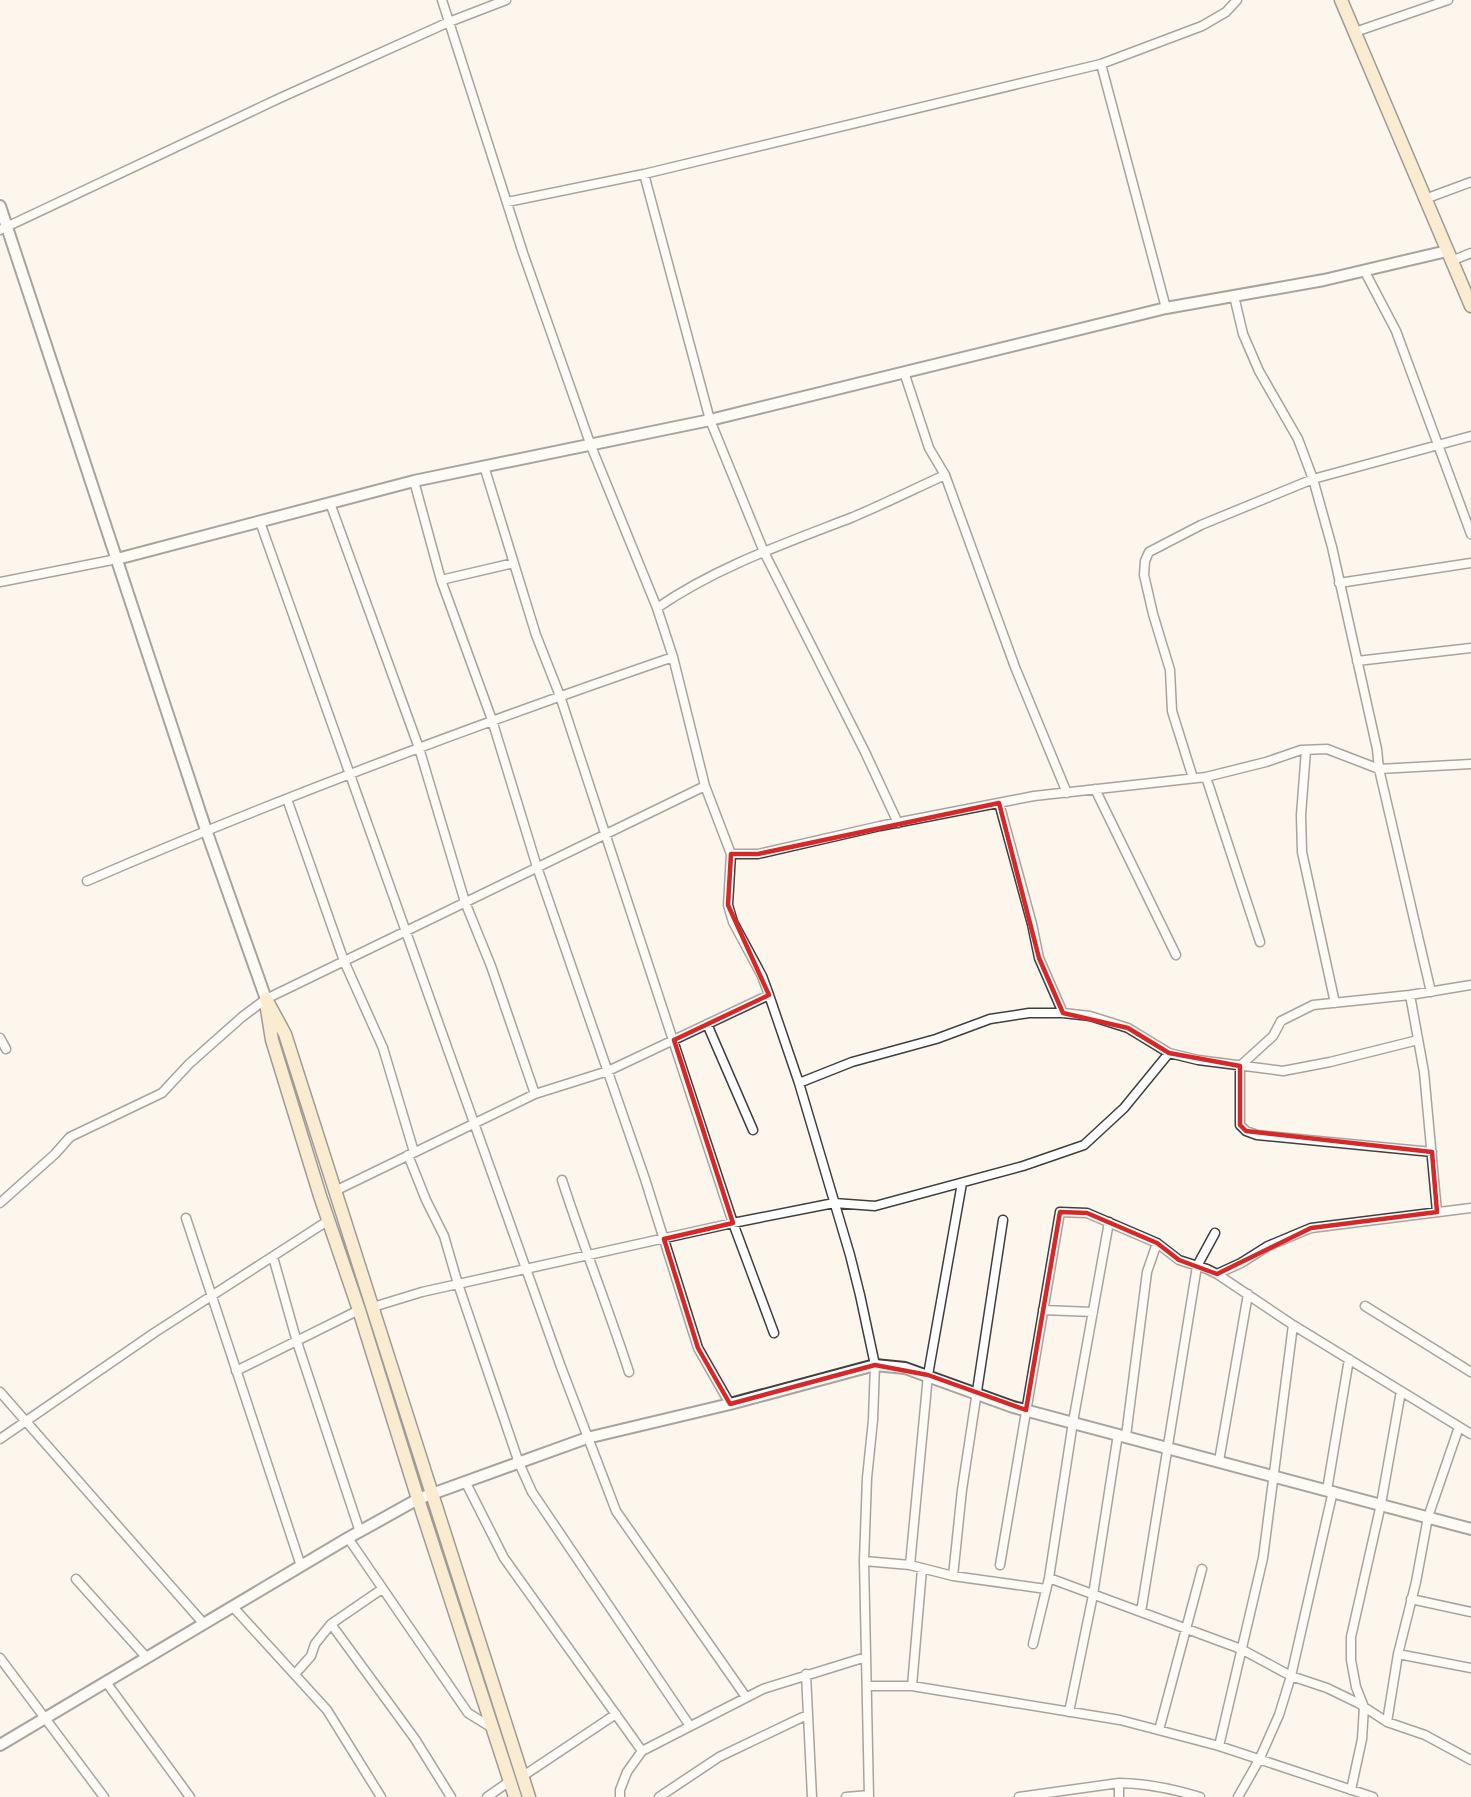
<svg xmlns="http://www.w3.org/2000/svg" width="1471" height="1797" font-family="'Source Serif 4',serif">
  <style>
    .lines { fill: none; stroke-linecap: round; stroke-linejoin: round }
    .minor-casing { stroke: #3f3f3f; stroke-width: 11 }
    .tertiary-casing { stroke: #3f3f3f; stroke-width: 14 }
    .secondary-casing { stroke: #2e2e2e; stroke-width: 15 }
    .minor { stroke: #fff; stroke-width: 8 }
    .tertiary { stroke: #fff; stroke-width: 10 }
    .secondary { stroke: #f7e0ae; stroke-width: 12 }
    .marked { fill: none; stroke: #d62828; stroke-width: 4.5; stroke-linejoin: round }
  </style>
  <rect width="100%" height="100%" fill="#fdf6ec"/>
  <g class="lines">
    <!-- minor casing -->
    <g class="minor-casing">
      <path id="minor" d="M442 0 523 253 591 446 657 608 673 657 705 786 731 854 728 905 733 922 762 976 769 995 799 1083 850 1255 860 1295 875 1365 873 1420 867 1478 864 1561 869 1797
        M1355 32 1448 0
        M1101 64 1166 308
        M644 174 710 420 764 552 865 752 898 823
        M1425 199 1471 182
        M507 202 644 174 1101 64 1202 26 1226 12 1237 0
        M0 230 280 98 449 22 506 0
        M1451 261 1471 253
        M1364 270 1396 331 1471 534
        M1234 296 1243 334 1259 371 1298 439 1313 479 1332 547 1377 749 1379 769 1431 992
        M904 372 929 448 945 475 1015 667 1067 793
        M484 466 536 635 560 696 733 1223 774 1333
        M414 481 441 580 492 720 537 867 645 1179 698 1348 730 1404
        M330 503 419 748 465 902 491 966 535 1094
        M260 522 561 1367 616 1511 746 1697
        M441 580 514 563
        M0 582 117 559
        M1339 583 1471 563
        M657 608C716 567 786 543 853 517 884 504 914 489 945 475
        M1357 661 1471 648
        M1306 750 1301 815 1302 852 1335 1003
        M1206 777 1260 942
        M1193 778 1172 711 1170 670 1153 614 1144 575 1145 561 1149 552 1201 525 1313 479 1471 436
        M1095 789 1176 955
        M287 799 344 961 383 1048 414 1152
        M999 803 1032 924 1039 958 1063 1013
        M731 854H758L880 826 1034 796 1206 777 1266 762 1301 750 1327 749 1379 769 1471 764
        M87 881C279 798 475 725 673 657
        M1410 995 1424 1072 1437 1212
        M707 1024 753 1130
        M0 1038 6 1049
        M799 1083 852 1062 936 1039 990 1019 1029 1013H1063L1090 1016 1128 1028 1169 1053 1198 1060 1283 1071 1330 1062 1418 1040
        M1432 1152 1257 1135 1246 1131 1240 1125V1066L1273 1036 1281 1021 1313 1005 1410 995 1471 985
        M408 1155 426 1200 444 1236 458 1284 519 1463 532 1492 690 1726
        M562 1180C583 1245 608 1307 629 1372
        M335 1191 535 1094 608 1071 769 995
        M0 1203 55 1154 70 1137 162 1093 189 1064 242 1017 266 999 705 786
        M186 1218 301 1566
        M273 1257 297 1342 360 1532
        M1217 1274 1293 1325 1471 1434
        M1365 1306 1471 1372
        M373 1307 422 1292 733 1223 834 1203 875 1206 1023 1166 1084 1145 1124 1108 1169 1053
        M1043 1310 1093 1312
        M236 1371 359 1310
        M0 1392 204 1624
        M1126 1436 1147 1272 1157 1243
        M0 1439 154 1333 329 1220
        M1219 1461 1248 1294
        M466 1483 504 1558 642 1751
        M1327 1490 1349 1359
        M348 1538 468 1713 494 1729
        M864 1561 910 1565 953 1576 1046 1589
        M910 1565 928 1375 962 1183
        M1000 1565 1060 1212 1087 1213 1157 1243 1179 1260 1207 1269 1217 1274 1241 1263 1268 1246 1311 1228 1471 1208
        M953 1576 962 1490 1003 1220
        M1049 1578 1241 1649 1291 1676 1327 1688 1358 1703 1387 1722 1425 1735 1471 1760
        M76 1579 147 1658
        M1411 1599 1471 1612
        M233 1607 327 1710 381 1797
        M1141 1612 1197 1266 1215 1233
        M331 1624 415 1739 451 1797
        M1033 1644 1049 1578 1073 1422 1109 1222
        M1398 1654 1471 1668
        M0 1658 104 1797
        M295 1674 311 1656 315 1644 331 1624 382 1589
        M806 1674 812 1797
        M106 1682 190 1797
        M867 1686H912L1120 1720 1219 1746 1373 1797
        M912 1686 922 1569
        M1069 1712 1093 1595 1118 1434
        M1387 1722 1398 1654 1416 1582 1428 1517 1459 1427
        M1159 1730 1202 1569
        M1219 1746 1263 1558 1293 1325
        M523 1776 616 1714
        M1351 1790 1362 1739 1364 1707 1356 1687 1351 1660V1637L1381 1504 1401 1391
        M487 1797 510 1781
        M620 1797V1790L627 1772 642 1751 763 1689 866 1657
        M659 1797 719 1757 807 1715
        M846 1797 869 1795
        M1019 1797 1119 1783C1147 1783 1173 1789 1200 1797
        M1119 1797V1783
        M1238 1797 1259 1760 1279 1715 1291 1676 1333 1491"/>
    </g>
    <!-- tertiary casing -->
    <g class="tertiary-casing">
      <path id="tertiary" d="M0 206 206 830 266 999
        M117 559 414 481 710 420 1166 308 1324 280 1447 251
        M0 1745 348 1538 418 1499 587 1438 730 1404 875 1365 905 1368 1013 1407 1471 1529"/>
    </g>
    <!-- secondary casing -->
    <g class="secondary-casing">
      <path id="secondary" d="M1341 0 1471 306
        M266 999 285 1034 529 1797
        M267 1009 272 1040 320 1196 359 1310 418 1499 515 1797"/>
    </g>
    <!-- minor -->
    <use href="#minor" class="minor"/>
    <!-- tertiary -->
    <use href="#tertiary" class="tertiary"/>
    <!-- secondary -->
    <use href="#secondary" class="secondary"/>
  </g>
  <!-- marked area -->
  <path d="M0 0H1471V1797H0ZM999 803 1039 958 1063 1013 1128 1028 1169 1053 1240 1066V1125L1246 1131 1432 1152 1437 1212 1311 1228 1217 1274 1179 1260 1157 1243 1087 1213 1060 1212 1026 1410 928 1375 875 1365 730 1404 698 1348 664 1239 733 1223 674 1040 769 995 728 905 731 854H758Z" fill="#fdf6ec" fill-opacity=".55" fill-rule="evenodd"/>
  <path class="marked" d="M999 803 1039 958 1063 1013 1128 1028 1169 1053 1240 1066V1125L1246 1131 1432 1152 1437 1212 1311 1228 1217 1274 1179 1260 1157 1243 1087 1213 1060 1212 1026 1410 928 1375 875 1365 730 1404 698 1348 664 1239 733 1223 674 1040 769 995 728 905 731 854H758Z"/>
</svg>
